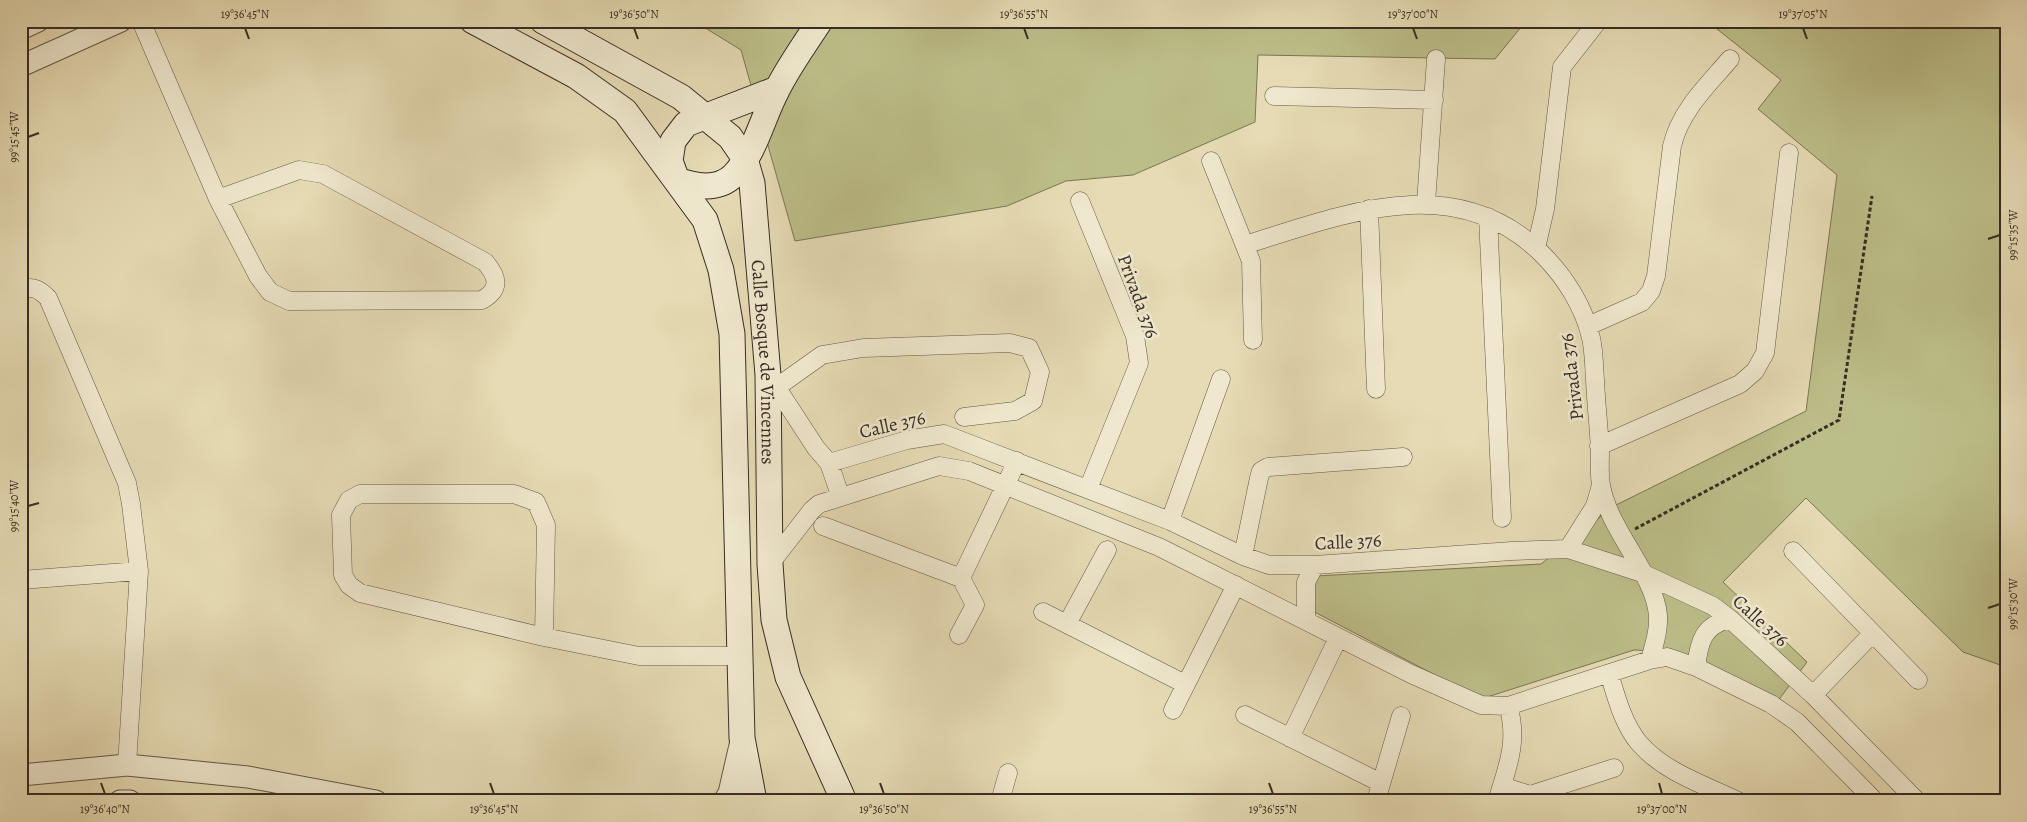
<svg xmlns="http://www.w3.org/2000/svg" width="2027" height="822" font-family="Alegreya,serif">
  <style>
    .green { fill: #bcbe89; stroke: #7a7656 }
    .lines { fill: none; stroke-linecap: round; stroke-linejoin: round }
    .minor-casing { stroke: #635848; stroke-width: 19 }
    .tertiary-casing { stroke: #635848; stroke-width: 23 }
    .secondary-casing { stroke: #372d24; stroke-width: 27 }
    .path { stroke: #372d24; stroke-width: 3; stroke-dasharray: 4 2.5; stroke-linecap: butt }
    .minor { stroke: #efe8ce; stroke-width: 18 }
    .tertiary { stroke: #efe8ce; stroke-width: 21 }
    .secondary { stroke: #efe8ce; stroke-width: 25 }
    .ticks { fill: none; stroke: #372d24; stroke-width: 2 }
    .labels { text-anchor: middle; stroke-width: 5; stroke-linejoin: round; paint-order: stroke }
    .street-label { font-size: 19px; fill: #372d24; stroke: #efe8ce }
    .neatline { fill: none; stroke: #372d24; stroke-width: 2 }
    .ticks-label { font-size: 12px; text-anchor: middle; fill: #372d24 }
  </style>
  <rect width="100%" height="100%" fill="#e6dbb4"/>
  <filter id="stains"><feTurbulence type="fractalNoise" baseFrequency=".004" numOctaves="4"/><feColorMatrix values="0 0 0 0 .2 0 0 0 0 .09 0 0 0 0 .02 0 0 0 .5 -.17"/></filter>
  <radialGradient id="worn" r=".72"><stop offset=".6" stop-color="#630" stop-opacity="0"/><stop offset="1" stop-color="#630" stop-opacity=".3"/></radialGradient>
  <!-- green -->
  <path class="green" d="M694 21H1526L1495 59 1258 55 1255 122 1133 175 1066 181 1007 206 795 241 741 50Z
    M1707 21H2006V667L1963 652 1806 498 1723 582 1807 662 1774 706 1676 652 1634 650 1481 699 1305 607 1315 576 1541 564 1614 506 1806 411 1837 175 1758 109 1781 80Z"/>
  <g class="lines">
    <!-- minor casing -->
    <g class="minor-casing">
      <path id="minor" d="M141 21 218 199 258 276 270 292 289 301 482 300C501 289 498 277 485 262L323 174 299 170 218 199
        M1274 96 1434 100
        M1211 161 1251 261 1253 340
        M1080 201 1135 336 1139 363 1088 489
        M1426 203 1436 59
        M1369 209 1376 389
        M1488 217 1502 518
        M1245 245C1344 214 1457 168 1543 255 1565 277 1584 307 1591 338 1594 351 1594 366 1595 380 1596 404 1599 427 1600 451 1600 462 1599 474 1601 485 1609 531 1654 573 1658 615 1659 631 1654 645 1650 660
        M1536 248 1545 209 1562 67 1598 21
        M21 290C33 285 40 290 48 298L127 483 131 504 139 571 127 765
        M1588 326 1642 302 1651 291 1656 276 1672 146C1680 111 1707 86 1730 59
        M771 379 816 448 829 463 840 495
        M777 387 822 355 863 348 1010 343 1029 348 1040 372 1033 401 1015 411 964 417
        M1599 446 1740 384 1755 371 1765 353 1789 153
        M829 463 907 440 944 434 1170 521 1243 556 1269 565H1315L1512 551 1568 549 1642 573 1713 606 1730 619 1813 695 1917 801
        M1170 521 1221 379
        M823 526 961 578 975 605 959 635
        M1568 549 1595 506 1601 485
        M1793 551 1918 680
        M1243 556 1259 478 1261 471 1268 467 1403 457
        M770 564 812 510 819 504 939 466 969 471 1159 547 1411 674 1481 705 1508 706 1650 660 1667 657 1696 667 1771 704 1797 722 1875 801
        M961 578 1017 461
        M21 580 139 571
        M1043 612 1185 684
        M1306 620V582L1315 565
        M1067 624 1107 550
        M544 637 546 525 536 502 514 494H360L349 500 341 515 343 575 349 585 360 593 544 637 639 656H738
        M1696 667C1699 642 1703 625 1730 619
        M1609 673C1616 696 1623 724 1639 743 1664 772 1705 785 1738 801
        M1813 695 1872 634
        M1173 710 1236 585
        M1245 715 1381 783
        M1290 738 1338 638
        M1502 786 1530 795 1614 768
        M1000 801 1008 773
        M1376 801 1401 716
        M1497 801C1507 769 1519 740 1508 706"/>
    </g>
    <!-- tertiary casing -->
    <g class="tertiary-casing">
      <path id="tertiary" d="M21 29 38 21
        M21 66 121 21
        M21 775 127 765 248 777 376 801
        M120 801H130
        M724 801 729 793 741 741"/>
    </g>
    <!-- secondary casing -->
    <g class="secondary-casing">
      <g id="secondary">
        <path d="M473 21 576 76 625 111 705 220 721 270 732 334 742 738 754 801"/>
        <path id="s1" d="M543 21 681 97 730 137 745 159 752 183 768 375 770 564 774 620 788 677 844 801"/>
        <path d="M777 89 686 124 673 141 670 161 677 180C696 187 718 191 734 175 755 153 763 116 777 90 789 66 805 44 820 21"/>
      </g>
    </g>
    <!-- path -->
    <path class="path" d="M1635 529 1839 420 1872 196"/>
    <!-- minor -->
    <use href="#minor" class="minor"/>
    <!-- tertiary -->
    <use href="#tertiary" class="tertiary"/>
    <!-- secondary -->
    <use href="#secondary" class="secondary"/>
  </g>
  <!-- ticks -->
  <path class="ticks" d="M245 28 249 39M634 28 638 39M1024 28 1028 39M1413 28 1417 39M1803 28 1807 39M28 137 39 133M1988 239 2000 235M28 506 39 503M1988 608 2000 604M101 783 105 794M490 783 494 794M880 783 884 794M1269 783 1273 794M1659 783 1662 794"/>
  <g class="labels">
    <!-- street labels -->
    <g class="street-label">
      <text transform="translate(1139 296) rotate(70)" y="7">Privada 376</text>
      <text dy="7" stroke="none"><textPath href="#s1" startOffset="452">Calle Bosque de Vincennes</textPath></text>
      <text transform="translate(1571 377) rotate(-97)" y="7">Privada 376</text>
      <text transform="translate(892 424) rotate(-13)" y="7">Calle 376</text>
      <text transform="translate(1348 541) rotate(-3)" y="7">Calle 376</text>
      <text transform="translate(1761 620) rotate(42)" y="7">Calle 376</text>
    </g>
  </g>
  <!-- margin -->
  <rect width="2027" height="822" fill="none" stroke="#e6dbb4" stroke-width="55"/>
  <rect x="28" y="28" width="1972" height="766" class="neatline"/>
  <g class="ticks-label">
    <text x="245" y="18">19°36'45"N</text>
    <text x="634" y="18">19°36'50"N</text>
    <text x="1024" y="18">19°36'55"N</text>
    <text x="1413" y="18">19°37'00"N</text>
    <text x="1803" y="18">19°37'05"N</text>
    <text transform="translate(14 137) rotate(-90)" y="4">99°15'45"W</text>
    <text transform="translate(2013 235) rotate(-90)" y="4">99°15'35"W</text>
    <text transform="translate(14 506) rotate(-90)" y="4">99°15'40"W</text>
    <text transform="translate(2013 604) rotate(-90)" y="4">99°15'30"W</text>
    <text x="105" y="813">19°36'40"N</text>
    <text x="494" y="813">19°36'45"N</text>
    <text x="884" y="813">19°36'50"N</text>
    <text x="1273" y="813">19°36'55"N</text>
    <text x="1662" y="813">19°37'00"N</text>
  </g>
  <rect width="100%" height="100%" filter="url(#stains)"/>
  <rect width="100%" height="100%" fill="url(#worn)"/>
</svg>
